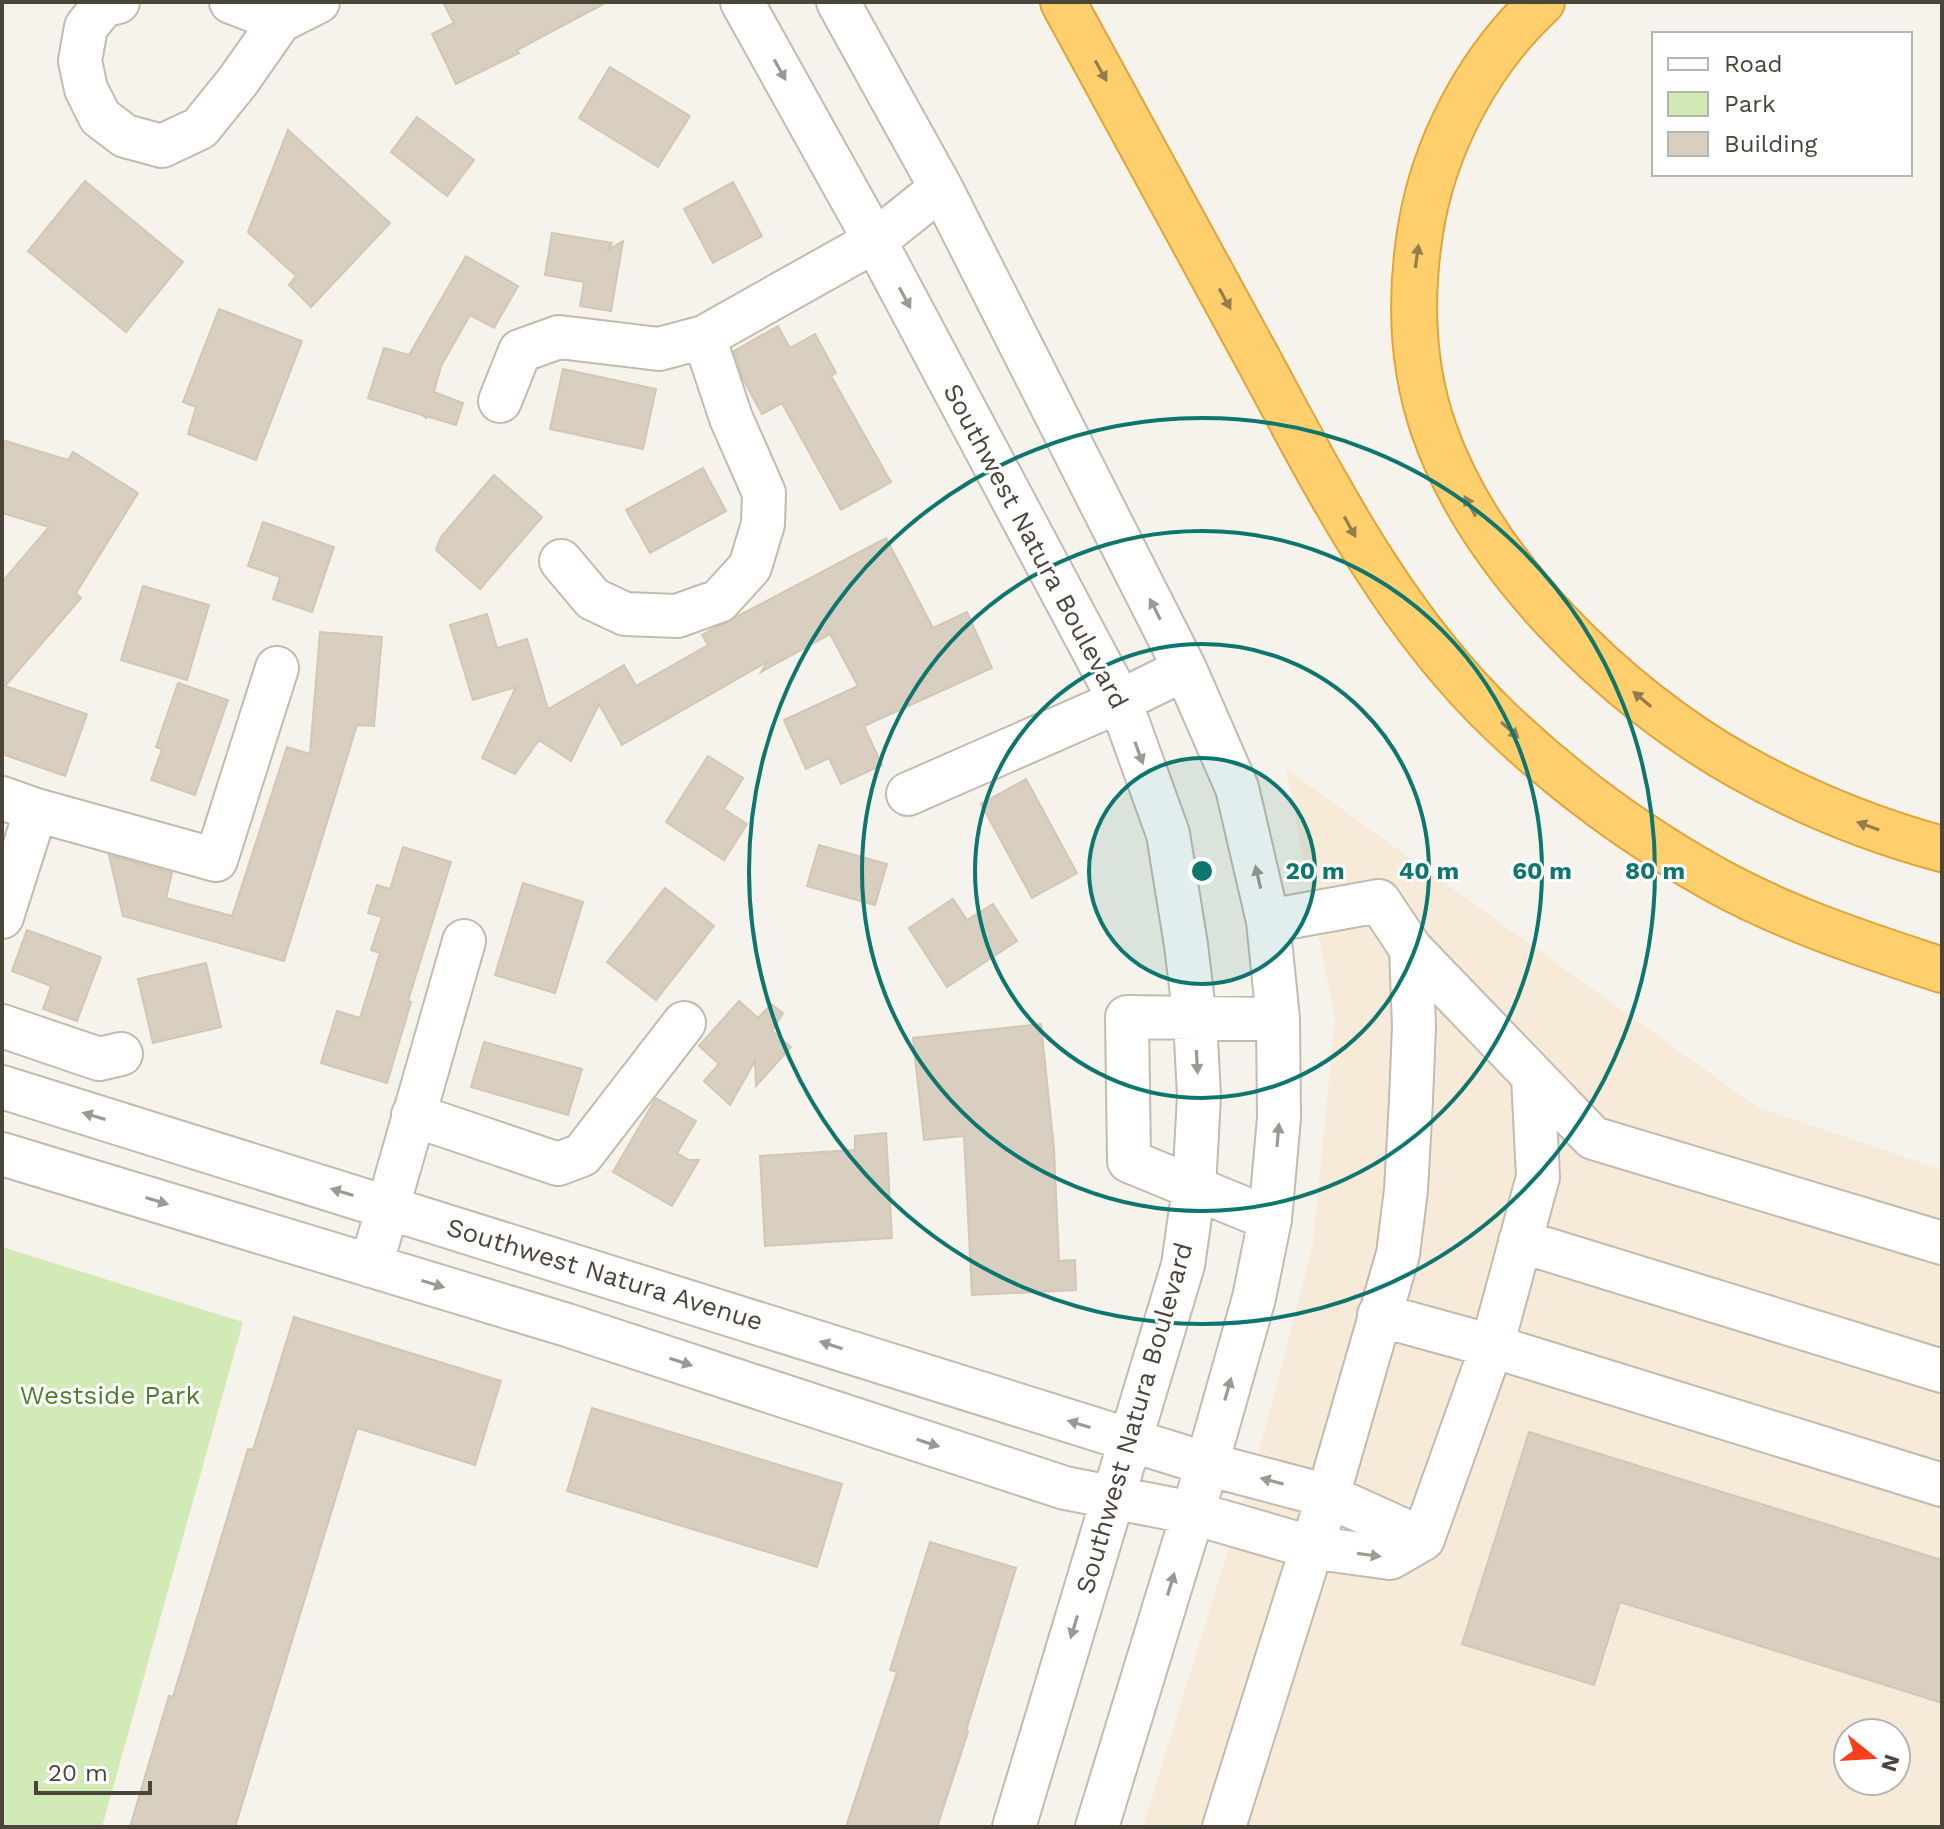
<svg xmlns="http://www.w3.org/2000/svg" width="1944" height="1829" font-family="'Work Sans',sans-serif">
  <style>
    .commercial { fill: #f7ead8; fill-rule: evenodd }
    .green { fill: #d2eab5 }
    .building { fill: #d8cfc1; stroke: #d3c7b4; stroke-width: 2 }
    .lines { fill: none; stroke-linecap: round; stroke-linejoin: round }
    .minor-casing { stroke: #c2bbae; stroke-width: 46 }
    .highway-casing { stroke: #e0a43c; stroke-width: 48 }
    .minor { stroke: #fff; stroke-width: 42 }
    .highway { stroke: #ffcf6e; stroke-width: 44 }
    .oneway { fill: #9c9892 }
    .oneway2 { fill: #937c4e }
    .ring { fill: none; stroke: #0f766e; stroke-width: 4 }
    .labels { text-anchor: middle; stroke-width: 6; stroke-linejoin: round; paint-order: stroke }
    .street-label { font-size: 26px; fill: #4b4439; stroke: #fff }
    .park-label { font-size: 26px; fill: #4a7f2a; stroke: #fff }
    .centre { fill: #0f766e; stroke: #fff; stroke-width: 4 }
    .ring-label { font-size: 24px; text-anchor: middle; font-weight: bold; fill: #0f766e; stroke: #fff; stroke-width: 6; stroke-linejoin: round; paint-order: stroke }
  </style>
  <rect width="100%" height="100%" fill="#f6f3ec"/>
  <!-- commercial -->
  <path class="commercial" d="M1286 769 1757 1107 1942 1170V1827H1143L1267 1423 1313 1244 1335 1019ZM1848 1733H1896V1781H1848Z"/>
  <!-- green -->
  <path class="green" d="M2 1247 243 1322 102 1827H2Z"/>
  <!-- building -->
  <path class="building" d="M443 2H607L517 50 519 53 456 84 432 34 454 23Z
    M610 67 690 116 658 167 579 118Z
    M417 117 474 160 447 196 391 152Z
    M288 130 390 223 311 307 289 285 296 276 248 232Z
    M85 181 183 262 126 332 28 251Z
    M733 182 762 236 713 263 684 209Z
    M552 233 612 243 608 250 623 241 611 311 580 306 584 282 545 275Z
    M466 256 518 286 494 328 470 315 441 366 434 392 463 403 456 425 426 416V418L422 415 368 398 384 348 409 355Z
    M219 309 302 341 256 460 188 434 196 407 183 402Z
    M778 326 790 348 815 334 836 373 831 376 891 482 841 510 782 403 762 414 743 379 734 351Z
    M563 369 656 389 643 449 550 429Z
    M2 440 68 460 73 452 138 493 76 593 81 598 5 686 87 714 65 776 2 754V582L49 527 2 513Z
    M703 468 726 511 650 553 626 510Z
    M494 475 542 517 480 589 436 550 441 537Z
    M263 522 334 547 312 612 273 599 280 577 248 566Z
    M886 538 933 628 967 612 992 668 864 726 882 765 841 784 829 758 806 769 784 720 858 686 830 634 761 672 767 662 622 745 599 704 571 761 539 740 515 774 482 758 516 687 473 700 450 625 487 614 497 648 527 639 548 709 624 665 636 686 708 645 702 635Z
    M143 586 209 605 187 680 121 660Z
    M320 632 382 637 374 726 357 725 284 961 123 916 109 855 172 873 166 898 232 916 287 747 310 754Z
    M178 683 228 700 195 795 151 780 162 749 156 747Z
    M708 756 743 778 724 809 747 824 724 860 666 822Z
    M1026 779 1077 873 1032 898 981 804Z
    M819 845 887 864 875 905 807 886Z
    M403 847 451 862 408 1001 411 1002 387 1083 321 1063 337 1011 360 1018 380 953 371 950 382 917 368 913 377 885 390 889Z
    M523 883 583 902 555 993 495 975Z
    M665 888 714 926 656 1000 607 962Z
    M953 899 967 920 993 904 1017 941 947 987 909 928Z
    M27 930 101 957 77 1021 43 1009 51 986 12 971Z
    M206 963 221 1027 153 1043 138 979Z
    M739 1001 758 1018 771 1004 783 1013 772 1031 791 1047 756 1086 755 1061 730 1105 704 1081 719 1064 699 1046Z
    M1041 1024 1054 1149 1059 1261 1075 1260 1076 1290 972 1295 964 1136 924 1140 913 1038Z
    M484 1042 582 1069 568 1115 471 1087Z
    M656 1098 696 1121 677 1153 689 1160H699L672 1206 613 1172Z
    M886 1133 892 1238 765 1246 760 1156 855 1150V1136Z
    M294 1317 501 1381 475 1465 357 1428 235 1827H130L169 1696 173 1697 248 1449 253 1450Z
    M592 1408 842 1484 817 1567 567 1491Z
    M1529 1432 1942 1560V1703L1620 1602 1594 1685 1462 1644Z
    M930 1542 1016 1568 966 1731 968 1732 937 1827H846L897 1672 890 1670Z"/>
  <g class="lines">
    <!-- minor casing -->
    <g class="minor-casing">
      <path id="minor" d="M118 2 103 6 86 27 80 61 86 89 100 117 125 136 162 146 200 128 238 81 280 21 318 2
        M231 2 280 21
        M742 2 875 241 1120 701 1168 834 1186 945 1195 1019 1199 1096 1194 1188 1183 1265 1014 1827
        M838 2 941 188 1185 669 1237 788 1268 921 1278 1019 1279 1118 1270 1219 1254 1298 1193 1513 1097 1827
        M500 401 520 351 559 337 659 349 704 337 875 241 941 188
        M561 561 593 599 625 614 677 616 719 601 750 567 763 524 764 493 731 418 704 337
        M908 794 1120 701 1185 669
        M2 798 36 810 216 860 277 668
        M2 917 36 810
        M1268 921 1379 901 1411 949 1593 1138 1942 1243
        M2 1026 99 1059 121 1054
        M2 1087 1207 1464 1328 1496 1423 1539
        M413 1115 558 1164 582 1155 684 1023
        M2 1154 567 1325 1065 1488 1193 1513 1310 1547 1390 1558 1423 1539 1492 1346 1942 1485
        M1270 1219 1129 1161 1127 1017 1278 1019
        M1520 1241 1942 1371
        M371 1266 464 941
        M1379 1315 1492 1346 1538 1177 1533 1076
        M1224 1827 1328 1496 1398 1254 1406 1190 1411 1100 1414 1026 1411 949"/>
    </g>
    <!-- highway casing -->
    <g class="highway-casing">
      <path id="highway" d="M1063 2C1129 122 1194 242 1259 361 1328 489 1394 620 1501 722 1565 783 1637 836 1714 879 1786 919 1865 945 1942 970
        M1542 2C1478 61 1433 147 1420 233 1410 298 1412 367 1434 430 1481 565 1617 698 1741 767 1805 803 1872 830 1942 849"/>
    </g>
    <!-- minor -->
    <use href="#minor" class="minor"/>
    <!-- highway -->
    <use href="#highway" class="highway"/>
  </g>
  <!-- one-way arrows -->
  <defs><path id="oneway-solid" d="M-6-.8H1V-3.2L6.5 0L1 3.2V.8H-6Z" transform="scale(2)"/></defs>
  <g class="oneway">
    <use href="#oneway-solid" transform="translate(780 70) rotate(61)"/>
    <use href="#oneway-solid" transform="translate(905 298) rotate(62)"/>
    <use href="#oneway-solid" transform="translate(1155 609) rotate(-117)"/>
    <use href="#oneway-solid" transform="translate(1139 753) rotate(70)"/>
    <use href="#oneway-solid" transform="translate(1258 877) rotate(-103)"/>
    <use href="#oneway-solid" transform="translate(1197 1062) rotate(87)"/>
    <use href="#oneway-solid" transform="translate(94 1116) rotate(-163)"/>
    <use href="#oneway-solid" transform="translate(1278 1135) rotate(-85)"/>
    <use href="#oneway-solid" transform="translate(342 1192) rotate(-163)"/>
    <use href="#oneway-solid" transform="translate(157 1201) rotate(17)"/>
    <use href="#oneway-solid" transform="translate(433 1284) rotate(17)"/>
    <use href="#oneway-solid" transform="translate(831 1345) rotate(-162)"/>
    <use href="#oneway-solid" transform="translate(681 1362) rotate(18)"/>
    <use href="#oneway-solid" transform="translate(1228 1389) rotate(-74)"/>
    <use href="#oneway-solid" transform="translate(1079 1424) rotate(-163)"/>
    <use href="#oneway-solid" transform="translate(928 1443) rotate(18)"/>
    <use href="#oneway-solid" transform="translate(1272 1481) rotate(-165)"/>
    <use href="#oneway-solid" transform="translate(1369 1555) rotate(8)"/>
    <use href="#oneway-solid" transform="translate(1171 1584) rotate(-73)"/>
    <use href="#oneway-solid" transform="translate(1074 1627) rotate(107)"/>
  </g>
  <g class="oneway2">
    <use href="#oneway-solid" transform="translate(1101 71) rotate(61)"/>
    <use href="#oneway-solid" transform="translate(1417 256) rotate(-82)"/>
    <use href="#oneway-solid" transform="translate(1225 299) rotate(61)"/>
    <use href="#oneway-solid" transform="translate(1470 506) rotate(-119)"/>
    <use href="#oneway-solid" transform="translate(1350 527) rotate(61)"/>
    <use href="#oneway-solid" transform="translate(1642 699) rotate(-140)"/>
    <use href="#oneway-solid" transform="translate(1510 730) rotate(42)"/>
    <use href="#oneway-solid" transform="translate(1868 826) rotate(-160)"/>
  </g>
  <!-- distance rings -->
  <circle cx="1202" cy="871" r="113" fill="#0f766e" fill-opacity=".12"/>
  <g class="ring">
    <circle cx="1202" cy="871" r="113"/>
    <circle cx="1202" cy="871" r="227"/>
    <circle cx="1202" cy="871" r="340"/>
    <circle cx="1202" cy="871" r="453"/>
  </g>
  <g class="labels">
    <!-- street labels -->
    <g class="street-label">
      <text transform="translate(1036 546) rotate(62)" y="9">Southwest Natura Boulevard</text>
      <text transform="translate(605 1274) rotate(17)" y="9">Southwest Natura Avenue</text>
      <text transform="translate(1134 1418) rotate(-74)" y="9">Southwest Natura Boulevard</text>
    </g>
    <!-- park labels -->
    <g class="park-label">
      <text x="110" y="1404">Westside Park</text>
    </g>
  </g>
  <circle cx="1202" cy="871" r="12" class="centre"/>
  <g class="ring-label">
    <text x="1315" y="879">20 m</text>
    <text x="1429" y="879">40 m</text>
    <text x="1542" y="879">60 m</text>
    <text x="1655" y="879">80 m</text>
  </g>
  <!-- border -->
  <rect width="1944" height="1829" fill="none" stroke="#4b4439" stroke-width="8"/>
  <!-- legend -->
  <rect x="1652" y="32" width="260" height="144" fill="#ffffff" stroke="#b7b4b0" stroke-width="2"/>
  <rect x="1668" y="58" width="40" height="12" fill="#ffffff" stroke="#b7b4b0" stroke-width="2"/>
  <text x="1724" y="72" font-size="24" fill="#4b4439">Road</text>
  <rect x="1668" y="92" width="40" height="24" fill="#d2eab5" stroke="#b7b4b0" stroke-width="2"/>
  <text x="1724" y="112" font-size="24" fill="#4b4439">Park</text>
  <rect x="1668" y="132" width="40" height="24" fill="#d8cfc1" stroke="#b7b4b0" stroke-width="2"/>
  <text x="1724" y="152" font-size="24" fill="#4b4439">Building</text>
  <!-- north arrow -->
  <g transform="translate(1872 1757) rotate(108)"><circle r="38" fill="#ffffff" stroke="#b7b4b0" stroke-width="2"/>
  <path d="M0-6L14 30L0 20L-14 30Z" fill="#fc3f1d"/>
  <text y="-12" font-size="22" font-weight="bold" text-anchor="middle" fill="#4b4439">N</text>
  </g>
  <!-- scale -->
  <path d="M36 1781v12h114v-12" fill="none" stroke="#4b4439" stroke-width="4"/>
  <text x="48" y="1781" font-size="24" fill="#4b4439" stroke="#ffffff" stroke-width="6" paint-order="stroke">20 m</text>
</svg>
